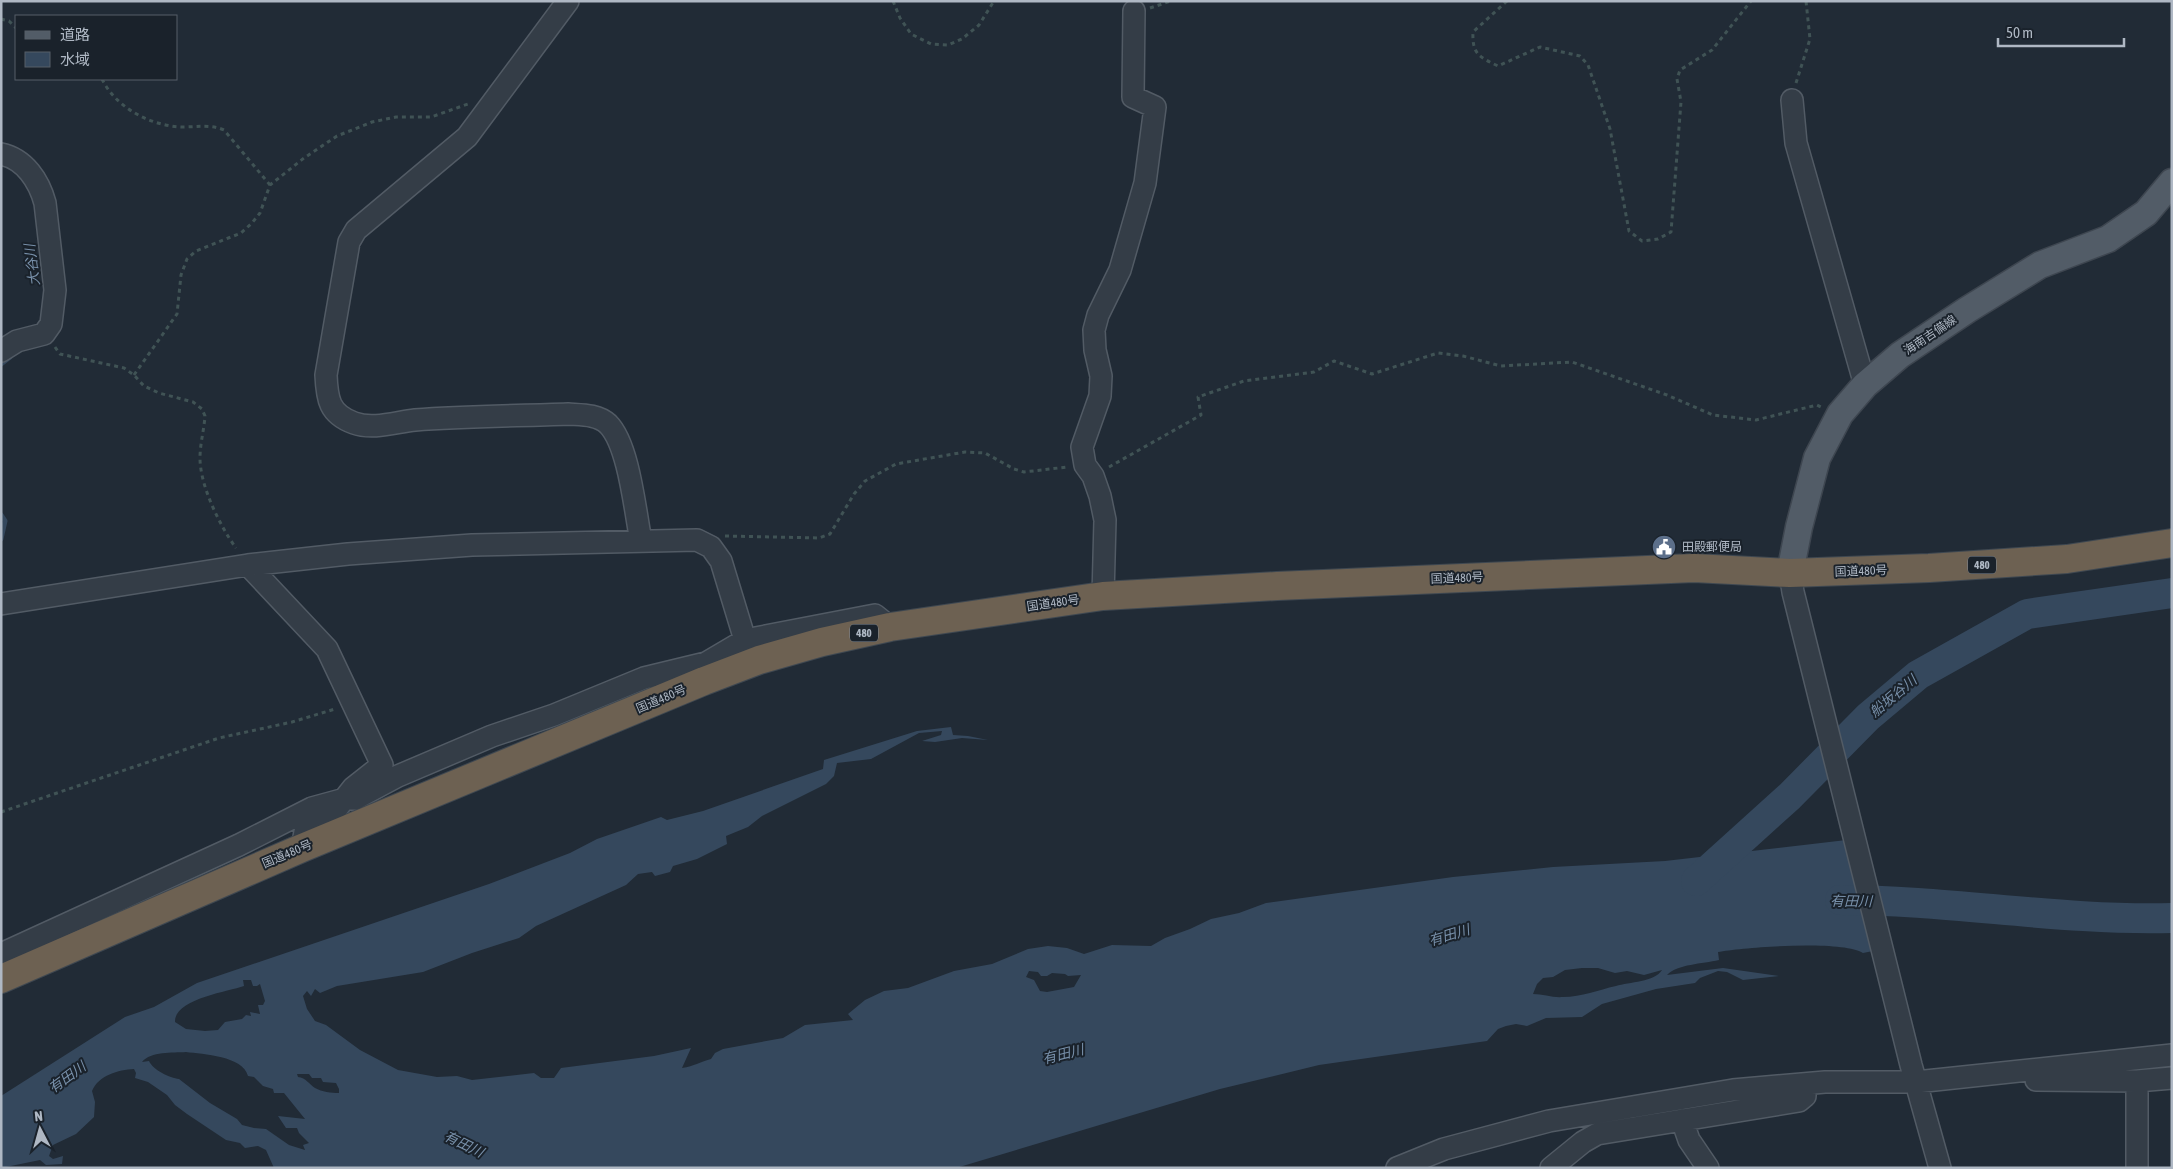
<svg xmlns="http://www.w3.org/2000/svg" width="2173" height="1169" font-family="'Asap Condensed','Noto Sans JP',sans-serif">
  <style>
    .water { fill: #35485d; fill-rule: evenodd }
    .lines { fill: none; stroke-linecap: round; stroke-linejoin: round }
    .stream { stroke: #35485d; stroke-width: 5 }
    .river { stroke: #35485d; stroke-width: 30 }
    .minor-casing { stroke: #525b65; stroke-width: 24 }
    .major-casing { stroke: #3e4650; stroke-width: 29 }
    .highway-casing { stroke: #3f4851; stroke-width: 30 }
    .path { stroke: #405355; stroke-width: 3; stroke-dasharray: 4 4; stroke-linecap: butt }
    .minor { stroke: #343d47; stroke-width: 21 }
    .major { stroke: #525c67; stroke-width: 26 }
    .highway { stroke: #6d6152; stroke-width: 28 }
    .labels { text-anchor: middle; stroke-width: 4; stroke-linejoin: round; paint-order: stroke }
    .shield { fill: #1a222b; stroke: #828b96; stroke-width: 1 }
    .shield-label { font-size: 11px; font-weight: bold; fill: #afb8c4 }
    .street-label { font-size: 12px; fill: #afb8c4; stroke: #1a222b }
    .poi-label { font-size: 12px; fill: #afb8c4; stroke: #1a222b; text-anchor: start }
    .water-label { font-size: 14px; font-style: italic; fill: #7890aa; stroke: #1a222b }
  </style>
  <rect width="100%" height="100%" fill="#212b36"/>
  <!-- water -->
  <path class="water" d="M951 727 953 735 968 736 988 740 962 738 935 742 922 741 941 735 942 731 919 733 871 759 837 763 834 776 826 784 762 816 748 827 726 836 727 844 697 859 673 866 670 872 655 876 652 872 638 874 626 885 536 926 519 938 472 953 423 972 337 986 320 993 315 989 311 996 307 991 303 996 307 1009 315 1021 326 1025 360 1050 398 1070 437 1077 457 1076 472 1080 534 1073 541 1078H554L561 1068 654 1056 691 1048 682 1068C695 1066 699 1062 711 1059L715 1053 723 1049 783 1038 805 1025 853 1020 848 1014 865 1000 884 991 908 988 954 971 992 964 1028 949 1048 946 1067 948 1084 954 1112 945 1151 946 1165 938 1190 929 1211 919 1239 913 1266 903 1453 877 1553 867 1665 861 1855 839 1883 949 1863 953C1842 940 1745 947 1718 952L1719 960C1702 964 1678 964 1667 975L1723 968 1779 976 1743 980 1727 972 1718 971 1700 978 1695 983 1656 989 1602 1004 1582 1017 1546 1018 1527 1026 1516 1024 1506 1026 1498 1029 1487 1041 1319 1065 1220 1089 956 1168H274L266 1150 258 1146 245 1148 240 1143 226 1140 187 1114 175 1105 167 1095 148 1082 135 1078 136 1073 134 1069C118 1070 99 1075 92 1091L95 1102 94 1117 76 1134 53 1145 49 1156 53 1159 63 1156 62 1164 46 1165 40 1160 1 1168V1096L125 1017 154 1007 197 983 489 884 570 853 597 839 661 817 667 820 703 811 823 769 824 760 917 731ZM1582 968H1598L1615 973 1627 971 1644 975 1662 970C1655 982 1629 982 1616 986 1598 990 1582 997 1563 997 1553 998 1543 994 1533 994L1537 984 1543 978 1553 977 1565 970ZM1029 971 1038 972 1041 976H1047L1052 973 1065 974 1068 976 1081 975 1074 987 1047 992 1040 991 1034 980 1026 977ZM243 980H251L253 986H257L260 984 265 1001 263 1005H258L260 1014 250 1012 251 1016 246 1015 242 1019 225 1022 218 1030 205 1031 186 1029 175 1022C174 999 227 992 244 986ZM186 1052C203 1054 243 1056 248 1076L254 1077 263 1086 273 1089 274 1093H284L305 1119 278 1116 286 1128H297L299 1133 309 1143 303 1145 305 1150 289 1145 266 1129 254 1128 242 1125 237 1119 210 1103 179 1079C170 1078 153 1070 149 1061L142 1062C151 1051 172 1053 186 1052ZM297 1074H309L312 1078H321L323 1082 336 1083 339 1089V1093C331 1093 322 1092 315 1088 309 1084 306 1078 298 1077Z"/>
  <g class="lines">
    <!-- stream -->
    <path class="stream" d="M1 364 10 357
      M1 515 5 521 1 539"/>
    <!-- river -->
    <path class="river" d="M1696 881 1790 796 1868 717 1918 675 2027 614 2172 593
      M1840 900C1951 900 2061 921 2172 918"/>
    <!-- minor casing -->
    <g class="minor-casing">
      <path id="minor" d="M568 1 467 137 356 230 349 242 326 375C327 399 329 414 354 423 373 430 396 422 415 420 465 416 517 416 568 414 581 415 597 414 608 424 629 445 635 511 641 541
        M1792 100 1796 143 1865 385
        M1 154C25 159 39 181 45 203L55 290 51 324 44 334 17 341 1 351
        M248 565 327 649 382 765 353 788 338 807 305 832 302 848
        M1790 573 1793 592 1911 1065 1940 1168
        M1103 596 1105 520 1100 496 1093 476 1085 465 1082 447 1100 396 1101 376 1095 350 1094 330 1098 315 1120 270 1145 183 1155 107 1133 97 1134 11
        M1 604 248 565 348 554 472 545 697 540 711 547 721 561 745 640 706 663 704 681
        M745 640 875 615 890 627
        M1 954 239 845 312 808 345 799H355L398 776 492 736 554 715 644 678 706 663
        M2036 1080 2137 1081V1168
        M2137 1081 2172 1078
        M1682 1120 1689 1140 1708 1168
        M1397 1168 1444 1149 1549 1121 1733 1090 1825 1082H1916L2172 1055
        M1551 1168 1583 1142 1597 1134 1799 1101 1805 1096V1084"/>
    </g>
    <!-- major casing -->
    <g class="major-casing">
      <path id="major" d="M1790 573 1799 527 1817 458 1840 414 1865 385 1900 355 1967 310 2040 265 2108 239 2146 213 2172 182"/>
    </g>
    <!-- highway casing -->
    <g class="highway-casing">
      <path id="highway" d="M1 979 302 848 704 681 759 660 822 642 890 627 1103 596 1277 586 1694 568 1790 573 1929 568 2067 559 2172 543"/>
    </g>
    <!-- path -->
    <path class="path" d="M893 1 900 18 911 34 931 44 948 45 962 39 979 25 994 1
      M1507 1 1473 32C1472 54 1479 57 1498 66L1540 47 1580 56 1588 65 1610 129 1629 231 1642 241 1658 239 1671 232 1681 102 1677 79 1680 70 1712 50 1751 1
      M1150 8 1171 1
      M1 19 9 21 16 28
      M102 79C116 108 151 126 182 127 197 127 210 124 224 130L270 185
      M1796 83 1810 39 1806 1
      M55 347 60 354 124 368 134 375 144 386 159 393 193 402 202 409 205 416C204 430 200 444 200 458 200 486 220 526 236 548
      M134 375 177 314 181 275 187 259 196 251 241 233 252 223 260 213 270 185 304 158 337 136 372 122 396 117H431L468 104
      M1109 467 1201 415 1198 397 1244 381 1314 372 1334 361 1372 374 1438 353 1463 356 1501 366 1572 362 1667 395 1713 415 1756 420 1817 405 1821 407
      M725 536 819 538 830 534 854 494 865 481 896 464 965 452 985 453 1014 469 1024 472 1067 467
      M1 812 219 738 292 722 335 709"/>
    <!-- minor -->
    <use href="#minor" class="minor"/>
    <!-- major -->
    <use href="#major" class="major"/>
    <!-- highway -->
    <use href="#highway" class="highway"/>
  </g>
  <!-- icons -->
  <defs>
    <g id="civic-disc" transform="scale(1.25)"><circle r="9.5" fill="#5c6f8a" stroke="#1a222b"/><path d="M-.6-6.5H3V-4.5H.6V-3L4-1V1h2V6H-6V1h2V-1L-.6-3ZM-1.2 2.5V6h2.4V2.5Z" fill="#fff"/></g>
  </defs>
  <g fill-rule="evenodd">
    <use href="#civic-disc" x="1664" y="547"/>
  </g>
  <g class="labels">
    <!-- shield labels -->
    <g class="shield">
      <rect x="1968" y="556.5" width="28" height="17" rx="4"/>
      <rect x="850" y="624.5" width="28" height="17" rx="4"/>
    </g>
    <g class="shield-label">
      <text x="1982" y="569">480</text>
      <text x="864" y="637">480</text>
    </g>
    <!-- street labels -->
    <g class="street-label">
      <text transform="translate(1930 335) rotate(-34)" y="4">海南吉備線</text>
      <text transform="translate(1861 571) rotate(-2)" y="4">国道480号</text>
      <text transform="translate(1457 578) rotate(-2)" y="4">国道480号</text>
      <text transform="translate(1053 603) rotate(-8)" y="4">国道480号</text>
      <text transform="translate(661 699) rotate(-23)" y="4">国道480号</text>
      <text transform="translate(287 854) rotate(-23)" y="4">国道480号</text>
    </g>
    <!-- poi labels -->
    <g class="poi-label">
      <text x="1682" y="551">田殿郵便局</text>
    </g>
    <!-- water labels -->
    <g class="water-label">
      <text transform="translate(32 265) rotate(-97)" y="5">大谷川</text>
      <text transform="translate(1893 696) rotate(-40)" y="5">船坂谷川</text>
      <text transform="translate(1851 901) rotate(1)" y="5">有田川</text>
      <text transform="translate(1449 935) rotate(-17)" y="5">有田川</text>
      <text transform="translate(1063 1054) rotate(-14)" y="5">有田川</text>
      <text transform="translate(67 1077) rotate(-36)" y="5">有田川</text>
      <text transform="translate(464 1144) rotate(26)" y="5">有田川</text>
    </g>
  </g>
  <!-- border -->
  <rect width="2173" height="1169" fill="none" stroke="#afb8c4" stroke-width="5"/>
  <!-- legend -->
  <rect x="15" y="15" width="162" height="65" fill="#1a222b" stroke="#565e68"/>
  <rect x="25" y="31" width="25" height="8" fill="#525c67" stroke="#565e68"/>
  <text x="60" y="40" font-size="15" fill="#afb8c4">道路</text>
  <rect x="25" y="52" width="25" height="15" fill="#35485d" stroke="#565e68"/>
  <text x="60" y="65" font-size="15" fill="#afb8c4">水域</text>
  <!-- north arrow -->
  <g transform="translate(40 1129) rotate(354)" stroke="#1a222b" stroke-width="4" paint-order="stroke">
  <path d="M0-4L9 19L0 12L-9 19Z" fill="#afb8c4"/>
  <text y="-8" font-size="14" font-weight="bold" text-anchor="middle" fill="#afb8c4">N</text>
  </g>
  <!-- scale -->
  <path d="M1998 38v8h126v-8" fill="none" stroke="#afb8c4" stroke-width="2.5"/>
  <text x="2006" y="38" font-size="15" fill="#afb8c4" stroke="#1a222b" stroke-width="4" paint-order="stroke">50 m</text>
</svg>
